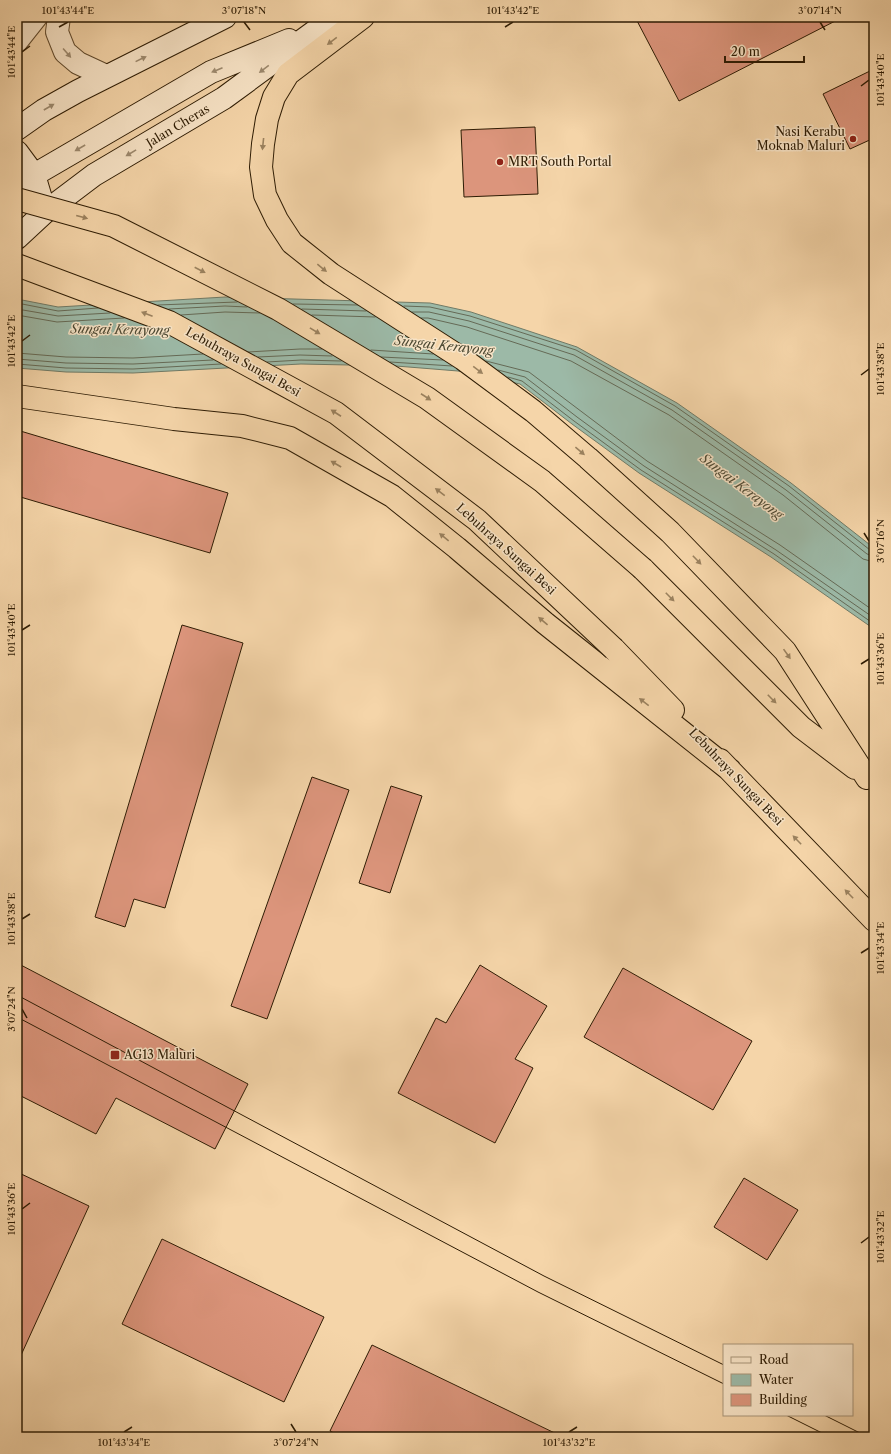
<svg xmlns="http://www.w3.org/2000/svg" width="891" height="1454" font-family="'Libre Caslon Text',serif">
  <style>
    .water { fill: #9cb9a7; stroke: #707a66 }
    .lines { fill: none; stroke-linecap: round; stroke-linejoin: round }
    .shore { stroke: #656a56; stroke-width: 1 }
    .building { fill: #dc957c; stroke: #2e1c04 }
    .minor-casing { stroke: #604a2d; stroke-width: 24 }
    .secondary-casing { stroke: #2e1c04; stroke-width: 24 }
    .motorway-casing { stroke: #2e1c04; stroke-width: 24 }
    .minor { stroke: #f8e4c7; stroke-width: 22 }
    .secondary { stroke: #f8e4c7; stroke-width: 22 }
    .motorway { stroke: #f5d5a9; stroke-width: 22 }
    .tram { stroke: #2e1c04; stroke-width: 1 }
    .motorway-bridge-casing { stroke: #2e1c04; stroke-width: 24; stroke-linecap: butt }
    .motorway-bridge { stroke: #f5d5a9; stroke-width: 22 }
    .oneway { fill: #9b825f }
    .oneway2 { fill: #9d8a6f }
    .ticks { fill: none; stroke: #2e1c04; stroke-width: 1.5 }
    .poi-dot { fill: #8f2418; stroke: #f8e4c7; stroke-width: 1.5 }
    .labels { text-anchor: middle; stroke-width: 3; stroke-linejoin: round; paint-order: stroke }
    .street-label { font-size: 12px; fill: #2e1c04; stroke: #f8e4c7 }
    .poi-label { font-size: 12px; fill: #2e1c04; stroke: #f8e4c7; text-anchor: start }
    .water-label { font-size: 13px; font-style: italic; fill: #4f4b35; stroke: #f8e4c7 }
    .neatline { fill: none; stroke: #2e1c04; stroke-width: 1.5 }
    .ticks-label { font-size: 10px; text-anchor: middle; fill: #2e1c04 }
  </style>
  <rect width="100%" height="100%" fill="#f5d5a9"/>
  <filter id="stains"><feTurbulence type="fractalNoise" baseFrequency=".005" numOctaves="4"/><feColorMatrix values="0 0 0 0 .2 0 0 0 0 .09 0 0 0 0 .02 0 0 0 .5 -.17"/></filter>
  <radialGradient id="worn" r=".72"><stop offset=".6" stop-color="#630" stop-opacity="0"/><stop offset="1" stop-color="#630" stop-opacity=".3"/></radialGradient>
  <!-- water -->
  <path class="water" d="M225 297 430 303 471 312 577 347 677 403 791 483 874 548V629L771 557 639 473 572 424 520 384 458 371 396 366 301 364 133 373 66 372 17 368V299L58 307Z"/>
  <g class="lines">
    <!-- shore -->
    <path class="shore" d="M17 303 58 311 98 308
      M293 304 358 305
      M158 305 237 302
      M404 306 430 307 470 316 576 350 675 406 789 486 870 550 874 551
      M17 309 58 316 110 313
      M169 309 225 306 247 307
      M302 309 366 311
      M412 312H429L469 321 574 355 672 410 786 490 867 554 874 556
      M17 315 57 322 124 318
      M181 315 225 312 260 313
      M312 315 375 317
      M421 318H428L467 327 571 361 669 415 783 495 863 559 874 562
      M371 350 433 354
      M248 352 300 349H322
      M17 353 66 357 133 358 203 354
      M258 357 300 355 332 356
      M381 357 443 360
      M17 359 66 363 133 364 213 360
      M486 361 529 372 647 461 780 545 874 611
      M267 362 301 360 341 361
      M390 362 452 366
      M17 364 66 368 133 369 221 364
      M498 370 525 377 577 417 644 466 776 550 874 618
      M508 377 522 381 574 421 641 470 774 554 874 624"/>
  </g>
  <!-- building -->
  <path class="building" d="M635 17H843L679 101Z
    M874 69V138L850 149 823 94Z
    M535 127 538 194 464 197 461 130Z
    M17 430 228 493 210 553 17 496Z
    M182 625 243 643 165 908 134 899 125 927 95 917Z
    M312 777 349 790 267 1019 231 1006Z
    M391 786 422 796 390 893 359 883Z
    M17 963 248 1084 215 1149 116 1098 96 1134 17 1094Z
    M480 965 547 1006 515 1059 533 1068 495 1143 398 1093 436 1018 446 1023Z
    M623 968 752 1041 713 1110 584 1037Z
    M17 1172 89 1206 17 1364Z
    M744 1178 798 1210 767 1260 714 1227Z
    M162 1239 324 1317 284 1402 122 1324Z
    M372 1345 563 1437H342L330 1431Z"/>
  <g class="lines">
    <!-- minor casing -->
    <g class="minor-casing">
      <path id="minor" d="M59 17 57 32 65 52 78 63 106 76
        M17 41 36 17"/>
    </g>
    <!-- secondary casing -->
    <g class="secondary-casing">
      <path id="secondary" d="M17 129 44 110 78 91 225 17
        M17 152 34 175 45 212
        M17 189 34 175 211 72 289 40
        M17 238 45 212 94 175 224 98 318 29 341 17"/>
    </g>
    <!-- motorway casing -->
    <g class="motorway-casing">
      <path id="motorway" d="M363 17 288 74 274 97 267 119 263 144 261 167 265 195 277 220 292 243 331 274 463 359 533 411 588 458 670 532 785 651 867 778
        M17 396 174 419 242 426 290 438 392 496 457 548 545 623 730 770
        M643 569 801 727 855 768
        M614 649 673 710
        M720 760 874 920"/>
    </g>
    <!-- minor -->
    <use href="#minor" class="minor"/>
    <!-- secondary -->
    <use href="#secondary" class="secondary"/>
    <!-- motorway -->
    <use href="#motorway" class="motorway"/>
    <!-- tram -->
    <path class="tram" d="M17 995 544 1276 724 1365
      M17 1017 538 1292 724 1384
      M786 1415 830 1437
      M824 1415 868 1437"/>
    <!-- motorway-bridge casing -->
    <g class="motorway-bridge-casing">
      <path id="motorway-bridge" d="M17 199 114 226 278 309 427 398 542 481 643 569
        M17 265 169 322 336 413 477 520 614 649"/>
    </g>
    <!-- motorway-bridge -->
    <use href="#motorway-bridge" class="motorway-bridge"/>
  </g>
  <!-- one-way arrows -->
  <defs><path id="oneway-solid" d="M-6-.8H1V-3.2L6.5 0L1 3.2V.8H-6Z"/></defs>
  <g class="oneway">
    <use href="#oneway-solid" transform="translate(332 41) rotate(143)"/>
    <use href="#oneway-solid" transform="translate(263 144) rotate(96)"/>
    <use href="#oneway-solid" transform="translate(82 217) rotate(15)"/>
    <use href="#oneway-solid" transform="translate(322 268) rotate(39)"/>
    <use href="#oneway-solid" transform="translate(200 270) rotate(27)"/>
    <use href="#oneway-solid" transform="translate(147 314) rotate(-159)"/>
    <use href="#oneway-solid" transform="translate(315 331) rotate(31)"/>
    <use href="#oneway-solid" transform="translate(478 370) rotate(37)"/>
    <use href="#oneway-solid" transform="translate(426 397) rotate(33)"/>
    <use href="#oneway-solid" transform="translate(336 413) rotate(-147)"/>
    <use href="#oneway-solid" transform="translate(580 451) rotate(40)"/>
    <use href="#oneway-solid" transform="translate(336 464) rotate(-150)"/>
    <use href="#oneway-solid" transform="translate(440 492) rotate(-143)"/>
    <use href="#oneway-solid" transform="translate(444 537) rotate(-141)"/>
    <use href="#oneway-solid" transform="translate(697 560) rotate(46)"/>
    <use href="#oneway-solid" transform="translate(670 597) rotate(45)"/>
    <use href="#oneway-solid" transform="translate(543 621) rotate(-140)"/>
    <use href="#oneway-solid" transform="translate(787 654) rotate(55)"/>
    <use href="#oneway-solid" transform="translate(772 699) rotate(45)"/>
    <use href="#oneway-solid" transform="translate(644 702) rotate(-142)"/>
    <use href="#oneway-solid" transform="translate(797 840) rotate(-134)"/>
    <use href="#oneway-solid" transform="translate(849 894) rotate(-134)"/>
  </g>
  <g class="oneway2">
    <use href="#oneway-solid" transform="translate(67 53) rotate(49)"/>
    <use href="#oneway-solid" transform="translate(141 59) rotate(-26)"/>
    <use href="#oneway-solid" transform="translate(264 69) rotate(143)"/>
    <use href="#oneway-solid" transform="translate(217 70) rotate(157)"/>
    <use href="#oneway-solid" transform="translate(49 107) rotate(-30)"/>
    <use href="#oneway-solid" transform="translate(80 148) rotate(150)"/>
    <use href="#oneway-solid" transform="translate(131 153) rotate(149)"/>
  </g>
  <!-- ticks -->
  <path class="ticks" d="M244 22 250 30M820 22 825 30M59 27 68 22M505 27 513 22M22 52 30 46M861 86 869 80M22 341 30 335M861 375 869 369M864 533 869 541M22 630 30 625M861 664 869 659M22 919 30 914M861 953 869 948M22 1009 27 1018M22 1209 30 1203M861 1243 869 1237M291 1424 296 1432M124 1432 132 1427M569 1432 577 1427"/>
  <!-- markers -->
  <g class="poi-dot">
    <circle cx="853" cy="139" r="4"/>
    <circle cx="500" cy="162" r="4"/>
    <rect x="110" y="1050" width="10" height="10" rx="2"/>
  </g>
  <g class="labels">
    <!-- street labels -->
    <g class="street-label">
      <text transform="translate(178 126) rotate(-31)" y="4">Jalan Cheras</text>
      <text transform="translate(243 362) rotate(29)" y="4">Lebuhraya Sungai Besi</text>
      <text transform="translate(506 549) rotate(42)" y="4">Lebuhraya Sungai Besi</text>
      <text transform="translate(736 777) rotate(46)" y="4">Lebuhraya Sungai Besi</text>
    </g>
    <!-- poi labels -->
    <g class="poi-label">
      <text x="845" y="136" text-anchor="end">Nasi Kerabu<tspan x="845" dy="14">Moknab Maluri</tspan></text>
      <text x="508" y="166">MRT South Portal</text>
      <text x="124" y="1059">AG13 Maluri</text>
    </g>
    <!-- water labels -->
    <g class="water-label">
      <text transform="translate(120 329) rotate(1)" y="5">Sungai Kerayong</text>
      <text transform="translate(444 345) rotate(6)" y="5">Sungai Kerayong</text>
      <text transform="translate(742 486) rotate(37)" y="5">Sungai Kerayong</text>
    </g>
  </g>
  <!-- margin -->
  <rect width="891" height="1454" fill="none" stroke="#f5d5a9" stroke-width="44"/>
  <!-- legend -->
  <rect x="723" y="1344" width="130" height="72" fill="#f8e4c7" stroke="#a79479"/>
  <rect x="731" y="1357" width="20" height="6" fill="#f8e4c7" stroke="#a79479"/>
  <text x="759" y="1364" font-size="12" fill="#2e1c04">Road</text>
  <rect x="731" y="1374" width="20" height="12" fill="#9cb9a7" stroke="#a79479"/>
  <text x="759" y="1384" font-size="12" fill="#2e1c04">Water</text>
  <rect x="731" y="1394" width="20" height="12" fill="#dc957c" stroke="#a79479"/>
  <text x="759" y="1404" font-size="12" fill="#2e1c04">Building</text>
  <!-- scale -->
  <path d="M725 56v6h79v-6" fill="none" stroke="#2e1c04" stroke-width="2"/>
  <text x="731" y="56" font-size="12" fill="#2e1c04" stroke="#f8e4c7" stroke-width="3" paint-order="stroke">20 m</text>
  <rect x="22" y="22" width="847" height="1410" class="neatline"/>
  <g class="ticks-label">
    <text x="68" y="14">101°43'44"E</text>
    <text x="244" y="14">3°07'18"N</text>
    <text x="513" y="14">101°43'42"E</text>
    <text x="820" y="14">3°07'14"N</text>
    <text transform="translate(11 52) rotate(-90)" y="4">101°43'44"E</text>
    <text transform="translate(880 80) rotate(-90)" y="4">101°43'40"E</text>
    <text transform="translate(11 341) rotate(-90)" y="4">101°43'42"E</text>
    <text transform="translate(880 369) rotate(-90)" y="4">101°43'38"E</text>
    <text transform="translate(880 541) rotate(-90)" y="4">3°07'16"N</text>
    <text transform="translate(11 630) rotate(-90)" y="4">101°43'40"E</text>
    <text transform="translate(880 659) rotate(-90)" y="4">101°43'36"E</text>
    <text transform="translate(11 919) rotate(-90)" y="4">101°43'38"E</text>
    <text transform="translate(880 948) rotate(-90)" y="4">101°43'34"E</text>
    <text transform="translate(11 1009) rotate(-90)" y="4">3°07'24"N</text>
    <text transform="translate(11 1209) rotate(-90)" y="4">101°43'36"E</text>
    <text transform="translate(880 1237) rotate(-90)" y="4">101°43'32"E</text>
    <text x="124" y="1446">101°43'34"E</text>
    <text x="296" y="1446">3°07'24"N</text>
    <text x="569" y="1446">101°43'32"E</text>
  </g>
  <rect width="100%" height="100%" filter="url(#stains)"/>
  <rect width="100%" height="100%" fill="url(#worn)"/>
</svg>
